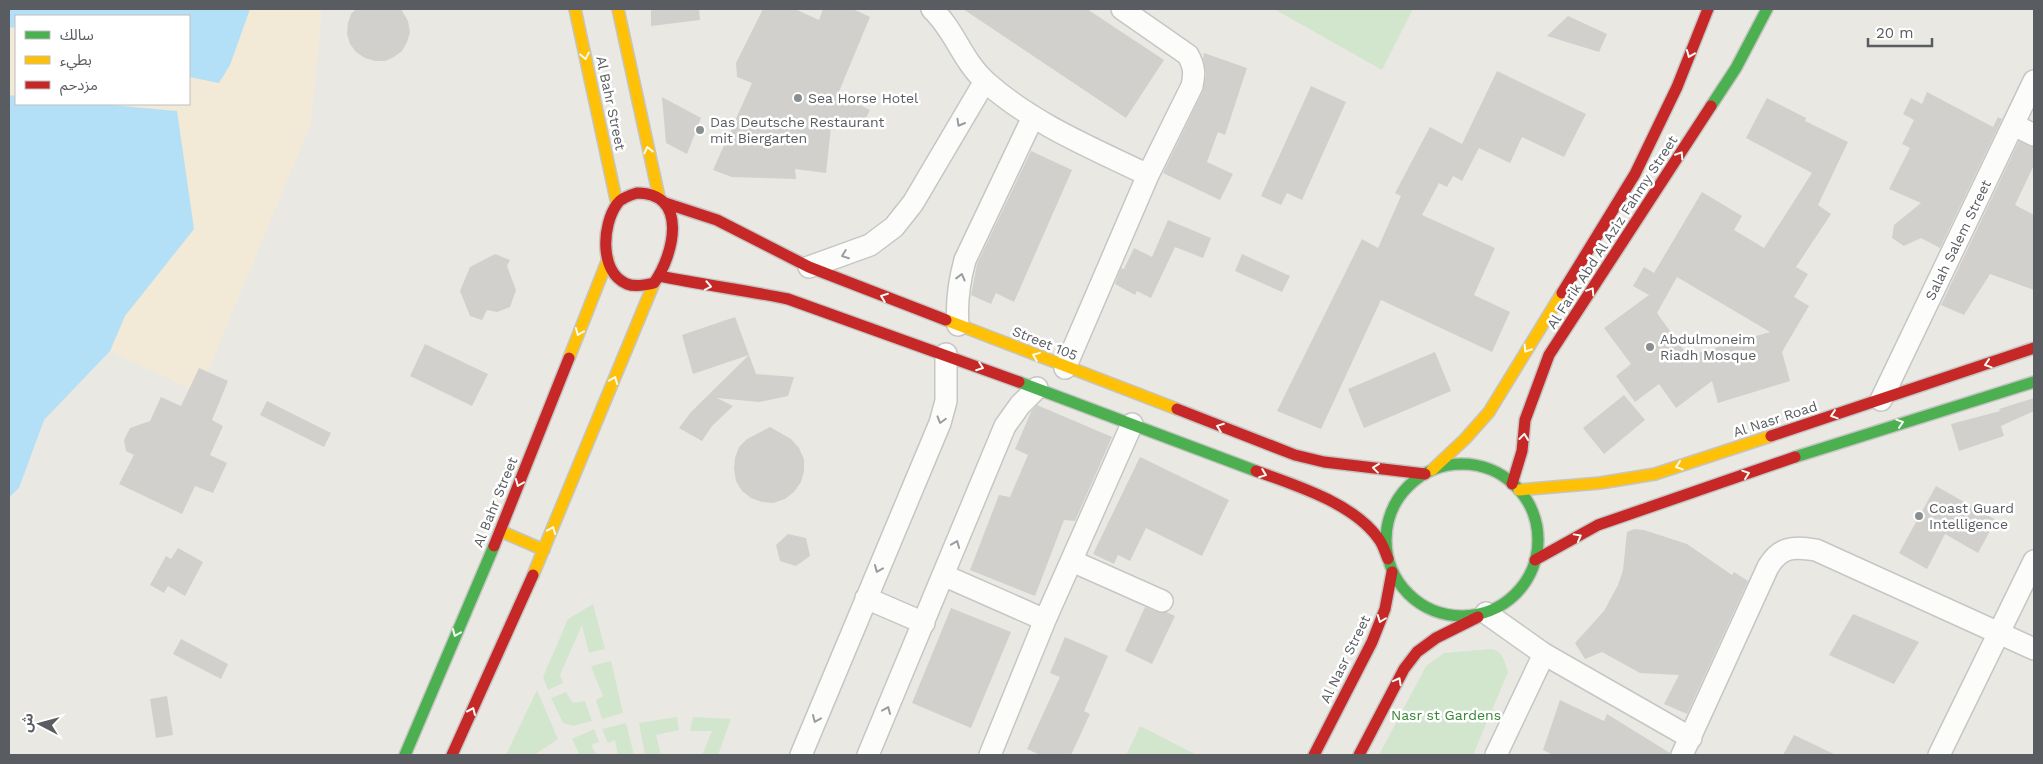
<svg xmlns="http://www.w3.org/2000/svg" width="2043" height="764" font-family="'Work Sans','Noto Sans Arabic',sans-serif">
  <style>
    .green { fill: #d2e6ce }
    .sand { fill: #f2ead7 }
    .water { fill: #b4e0f7 }
    .building { fill: #d1d0cd; fill-rule: evenodd }
    .lines { fill: none; stroke-linecap: round; stroke-linejoin: round }
    .street-casing { stroke: #c6c6c5; stroke-width: 24 }
    .fast-casing { stroke: #c5c5c3; stroke-width: 14 }
    .slow-casing { stroke: #c5c5c3; stroke-width: 14 }
    .jam-casing { stroke: #c5c5c3; stroke-width: 14 }
    .street { stroke: #fcfcfb; stroke-width: 21 }
    .fast { stroke: #4caf50; stroke-width: 11 }
    .slow { stroke: #ffc107; stroke-width: 11 }
    .jam { stroke: #c62828; stroke-width: 11 }
    .oneway { stroke: #f6fbf6 }
    .oneway2 { stroke: #9a9d9f }
    .poi-dot { fill: #8b8e8e; stroke: #fff; stroke-width: 2 }
    .labels { text-anchor: middle; stroke-width: 5; stroke-linejoin: round; paint-order: stroke }
    .poi-label { font-size: 14px; fill: #595d61; stroke: #fff; text-anchor: start }
    .street-label { font-size: 14px; fill: #595d61; stroke: #fff }
    .park-label { font-size: 14px; fill: #378535; stroke: #fff }
  </style>
  <rect width="100%" height="100%" fill="#e9e8e3"/>
  <!-- green -->
  <path class="green" d="M1274 9H1413L1382 70Z
    M593 604 605 649 589 653 582 625 560 675 563 683 548 690 543 677 568 619Z
    M1491 649C1502 650 1505 662 1508 672L1473 755H1379L1426 666 1444 653Z
    M611 661 623 713 602 719 596 700 603 696 591 666Z
    M537 690 558 739 534 755H506Z
    M566 692 573 703 585 701 592 721 573 726 563 723 551 698Z
    M677 717 679 730 656 735 661 755H645L639 723Z
    M693 717 731 719 718 755H702L712 731H690Z
    M626 723 634 755H618L615 740 608 743 602 729Z
    M1140 726 1197 755H1126Z
    M594 729 599 742 591 745 597 755H580L572 739Z"/>
  <!-- sand -->
  <path class="sand" d="M250 9H322L311 123 199 393 110 351 125 316 194 229 177 111 100 104H189V77L219 83 230 65Z
    M9 27 16 28V96L9 95Z"/>
  <!-- water -->
  <path class="water" d="M9 9H250L230 65 219 83 189 77V16H16V28L9 27Z
    M9 95 16 96V104H100L177 111 194 229 125 316 110 351 44 420 19 488 9 497Z"/>
  <!-- building -->
  <path class="building" d="M356 9H401L408 21 410 32 407 42 402 51 394 57 385 61H375L365 58 356 52 350 44 347 34 348 23 351 14Z
    M651 9H699L700 20 651 26Z
    M763 9H795L819 20 823 9H853L870 17 838 94 870 110 861 128 831 127 826 173 795 169 796 179 732 177 713 170 752 83 737 77 736 63Z
    M963 9H1087L1164 60 1126 118Z
    M1568 16 1607 34 1599 52 1547 36Z
    M1204 53 1247 68 1225 135 1218 132 1207 162 1233 174 1220 200 1163 173 1203 91 1206 74 1203 58Z
    M1497 71 1586 114 1564 157 1522 137 1510 163 1479 148 1462 181 1453 176 1447 187 1439 183 1422 215 1495 248 1474 295 1510 312 1492 352 1381 300 1321 429 1277 411 1362 239 1378 248 1401 196 1395 193 1430 127 1462 144Z
    M1311 86 1346 102 1302 200 1287 193 1281 205 1261 196Z
    M1927 92 1993 127 1998 117 2002 119 1940 248 1921 238 1904 246 1892 238 1894 225 1921 203 1889 189 1910 148 1902 144 1914 120 1903 114 1911 98 1922 104Z
    M662 97 701 118 687 154 666 143Z
    M1767 98 1806 118 1805 121 1848 142 1818 205 1831 214 1796 267 1808 274 1794 297 1809 306 1782 352 1790 381 1718 403 1712 381 1676 408 1659 384 1635 402 1616 376 1631 364 1604 328 1649 295 1633 286 1644 267 1654 273 1702 192 1742 216 1734 230 1764 248 1812 173 1746 138ZM1677 277 1770 332 1688 356 1657 313Z
    M2019 141 2034 147V165L2015 205 2034 215V290L1990 274 1964 315 1941 305Z
    M1031 151 1072 170 1014 302 996 293 991 304 971 295 977 264Z
    M1168 220 1211 238 1203 258 1175 247 1151 298 1137 291 1135 295 1115 284 1121 268 1124 269 1134 248 1152 257Z
    M495 254 510 260 507 266 516 290 510 307 497 312 487 310 482 320 470 316 460 291 470 267Z
    M1242 254 1290 276 1282 292 1235 271Z
    M735 317 749 355 693 374 682 335Z
    M425 344 488 374 472 406 410 376Z
    M1435 352 1451 391 1364 428 1348 389Z
    M749 355 756 374 794 377 788 396 759 402 717 398 733 406 712 426 702 441 679 428 691 412Z
    M199 368 228 381 212 420 223 426 210 455 227 463 213 493 195 486 182 514 119 484 134 455 126 451 124 440 130 428 150 421 161 397 181 406Z
    M1624 395 1645 420 1604 454 1583 428Z
    M2034 398V411L2001 426 2004 436 1959 451 1951 424 2000 411 1999 409Z
    M267 401 331 433 324 447 260 415Z
    M1037 405 1112 437 1075 521 1064 520 1035 596 970 570 999 495 1010 497 1028 455 1015 449 1031 412Z
    M770 427 791 439 799 448 804 459V471L801 482 794 492 785 499 773 503 762 502 751 498 742 491 736 481 734 469 735 458 739 447 747 439Z
    M1140 457 1229 500 1202 556 1146 528 1130 561 1118 555 1114 564 1093 554Z
    M1936 486 1996 520 1978 553 1945 534 1927 569 1899 553Z
    M1634 529 1644 530 1687 544 1732 575 1734 572 1748 581 1687 714 1664 704 1679 675 1640 673 1602 652 1585 659 1575 643 1604 611 1618 585 1623 570 1627 532Z
    M788 534 806 538 810 556 796 566 780 561 776 545Z
    M178 548 203 562 185 596 168 586 164 593 150 585 166 556 171 559Z
    M1145 607 1157 612H1166L1175 616 1152 664 1125 651Z
    M951 608 1011 632 971 728 912 703Z
    M1853 614 1919 642 1894 684 1829 655Z
    M1065 637 1108 656 1084 711 1090 714 1071 755H1040L1027 749 1060 677 1050 673Z
    M181 639 228 664 221 679 173 654Z
    M167 696 173 735 156 738 150 699Z
    M1560 700 1604 721 1607 714 1670 753V755H1553L1543 750Z
    M1794 735 1836 755H1783Z"/>
  <g class="lines">
    <!-- street casing -->
    <g class="street-casing">
      <path id="street" d="M932 9C954 29 963 62 986 82 1033 124 1092 148 1148 175
        M2014 125 2034 135
        M809 267 870 245 894 227 913 203 985 81
        M958 325C956 302 959 282 965 260L1033 117
        M1065 368 1148 175 1192 86C1195 73 1194 66 1188 55L1122 9
        M1881 400 2034 81
        M1072 561 1162 601
        M943 575 1045 620
        M866 598 924 623
        M1486 613 1544 654 1691 738
        M801 755 940 423 946 401V354
        M868 755 1005 426 1020 405 1037 388
        M990 755 1045 620 1132 424
        M1496 755 1544 654
        M1682 755 1768 567C1780 547 1793 546 1816 550L2034 649
        M1939 755 2034 561"/>
    </g>
    <!-- fast casing -->
    <g class="fast-casing">
      <path id="fast" d="M1711 106 1736 68 1767 9
        M1019 382 1256 471
        M1795 457 2034 382
        M1386 540a76 76 0 1 1 152 0a76 76 0 1 1-152 0Z
        M405 755 494 546"/>
    </g>
    <!-- slow casing -->
    <g class="slow-casing">
      <path id="slow" d="M575 9 617 204
        M618 9 659 197
        M946 320 1177 409
        M569 358 608 259
        M1432 470 1465 439 1489 412 1562 293
        M1519 490 1600 483 1655 474 1771 436
        M500 531 544 550
        M533 575 654 283"/>
    </g>
    <!-- jam casing -->
    <g class="jam-casing">
      <path id="jam" d="M637 193C689 193 674 255 654 283 646 285 635 287 627 284 599 272 602 225 617 204 621 198 630 195 637 193Z
        M665 203 717 220 809 267 946 320
        M660 276C703 285 745 290 788 299L1019 382
        M1562 293 1635 174 1677 87 1708 9
        M1177 409 1295 455 1324 462 1425 474
        M1771 436 2034 348
        M1256 471C1295 485 1353 503 1378 538 1383 544 1385 552 1388 559
        M1512 484 1522 451 1525 420 1549 355 1711 106
        M494 546 569 358
        M1535 560 1598 525 1795 457
        M452 755 533 575
        M1314 755 1372 642 1385 609 1392 572
        M1359 755 1404 669 1417 652 1436 638 1478 617"/>
    </g>
    <!-- street -->
    <use href="#street" class="street"/>
    <!-- fast -->
    <use href="#fast" class="fast"/>
    <!-- slow -->
    <use href="#slow" class="slow"/>
    <!-- jam -->
    <use href="#jam" class="jam"/>
  </g>
  <!-- one-way arrows -->
  <defs><path id="oneway-chevron" d="M-2-3.5L2.5 0L-2 3.5" fill="none" stroke-width="1.6" stroke-linecap="round" stroke-linejoin="round" transform="scale(1.25)"/></defs>
  <g class="oneway">
    <use href="#oneway-chevron" transform="translate(1690 54) rotate(112)"/>
    <use href="#oneway-chevron" transform="translate(585 56) rotate(78)"/>
    <use href="#oneway-chevron" transform="translate(648 150) rotate(-103)"/>
    <use href="#oneway-chevron" transform="translate(1680 155) rotate(-57)"/>
    <use href="#oneway-chevron" transform="translate(708 286) rotate(11)"/>
    <use href="#oneway-chevron" transform="translate(1591 291) rotate(-57)"/>
    <use href="#oneway-chevron" transform="translate(884 297) rotate(-159)"/>
    <use href="#oneway-chevron" transform="translate(579 332) rotate(112)"/>
    <use href="#oneway-chevron" transform="translate(1527 349) rotate(122)"/>
    <use href="#oneway-chevron" transform="translate(1036 356) rotate(-158)"/>
    <use href="#oneway-chevron" transform="translate(1988 364) rotate(162)"/>
    <use href="#oneway-chevron" transform="translate(980 367) rotate(20)"/>
    <use href="#oneway-chevron" transform="translate(614 380) rotate(-68)"/>
    <use href="#oneway-chevron" transform="translate(1834 415) rotate(162)"/>
    <use href="#oneway-chevron" transform="translate(1900 423) rotate(-18)"/>
    <use href="#oneway-chevron" transform="translate(1220 427) rotate(-159)"/>
    <use href="#oneway-chevron" transform="translate(1524 437) rotate(-84)"/>
    <use href="#oneway-chevron" transform="translate(1679 466) rotate(162)"/>
    <use href="#oneway-chevron" transform="translate(1376 468) rotate(-173)"/>
    <use href="#oneway-chevron" transform="translate(1263 474) rotate(21)"/>
    <use href="#oneway-chevron" transform="translate(1746 474) rotate(-19)"/>
    <use href="#oneway-chevron" transform="translate(519 483) rotate(112)"/>
    <use href="#oneway-chevron" transform="translate(552 530) rotate(-68)"/>
    <use href="#oneway-chevron" transform="translate(1578 537) rotate(-29)"/>
    <use href="#oneway-chevron" transform="translate(1381 619) rotate(111)"/>
    <use href="#oneway-chevron" transform="translate(456 633) rotate(113)"/>
    <use href="#oneway-chevron" transform="translate(1398 681) rotate(-62)"/>
    <use href="#oneway-chevron" transform="translate(472 711) rotate(-66)"/>
  </g>
  <g class="oneway2">
    <use href="#oneway-chevron" transform="translate(960 123) rotate(120)"/>
    <use href="#oneway-chevron" transform="translate(845 255) rotate(159)"/>
    <use href="#oneway-chevron" transform="translate(961 277) rotate(-76)"/>
    <use href="#oneway-chevron" transform="translate(941 420) rotate(106)"/>
    <use href="#oneway-chevron" transform="translate(956 544) rotate(-68)"/>
    <use href="#oneway-chevron" transform="translate(878 569) rotate(113)"/>
    <use href="#oneway-chevron" transform="translate(887 710) rotate(-67)"/>
    <use href="#oneway-chevron" transform="translate(816 719) rotate(113)"/>
  </g>
  <!-- markers -->
  <g class="poi-dot">
    <circle cx="798" cy="98" r="5"/>
    <circle cx="700" cy="130" r="5"/>
    <circle cx="1650" cy="347" r="5"/>
    <circle cx="1919" cy="516" r="5"/>
  </g>
  <g class="labels">
    <!-- poi labels -->
    <g class="poi-label">
      <text x="808" y="103">Sea Horse Hotel</text>
      <text x="710" y="127">Das Deutsche Restaurant<tspan x="710" dy="16">mit Biergarten</tspan></text>
      <text x="1660" y="344">Abdulmoneim<tspan x="1660" dy="16">Riadh Mosque</tspan></text>
      <text x="1929" y="513">Coast Guard<tspan x="1929" dy="16">Intelligence</tspan></text>
    </g>
    <!-- street labels -->
    <g class="street-label">
      <text transform="translate(611 103) rotate(78)" y="5">Al Bahr Street</text>
      <text transform="translate(1612 232) rotate(-57)" y="5">Al Farik Abd Al Aziz Fahmy Street</text>
      <text transform="translate(1958 240) rotate(-64)" y="5">Salah Salem Street</text>
      <text transform="translate(1045 343) rotate(22)" y="5">Street 105</text>
      <text transform="translate(1775 419) rotate(-18)" y="5">Al Nasr Road</text>
      <text transform="translate(495 502) rotate(-68)" y="5">Al Bahr Street</text>
      <text transform="translate(1345 659) rotate(-64)" y="5">Al Nasr Street</text>
    </g>
    <!-- park labels -->
    <g class="park-label">
      <text x="1446" y="720">Nasr st Gardens</text>
    </g>
  </g>
  <!-- border -->
  <rect width="2043" height="764" fill="none" stroke="#595d61" stroke-width="20"/>
  <!-- legend -->
  <rect x="15" y="15" width="175" height="90" fill="#ffffff" stroke="#bdbec0"/>
  <rect x="25" y="31" width="25" height="8" fill="#4caf50" stroke="#bdbec0"/>
  <text x="60" y="40" font-size="15" fill="#595d61">سالك</text>
  <rect x="25" y="56" width="25" height="8" fill="#ffc107" stroke="#bdbec0"/>
  <text x="60" y="65" font-size="15" fill="#595d61">بطيء</text>
  <rect x="25" y="81" width="25" height="8" fill="#c62828" stroke="#bdbec0"/>
  <text x="60" y="90" font-size="15" fill="#595d61">مزدحم</text>
  <!-- north arrow -->
  <g transform="translate(40 724) rotate(276)" stroke="#ffffff" stroke-width="4" paint-order="stroke">
  <path d="M0-4L9 19L0 12L-9 19Z" fill="#595d61"/>
  <text y="-8" font-size="14" font-weight="bold" text-anchor="middle" fill="#595d61">ش</text>
  </g>
  <!-- scale -->
  <path d="M1868 38v8h64v-8" fill="none" stroke="#595d61" stroke-width="2.5"/>
  <text x="1876" y="38" font-size="15" fill="#595d61" stroke="#ffffff" stroke-width="4" paint-order="stroke">20 m</text>
</svg>
